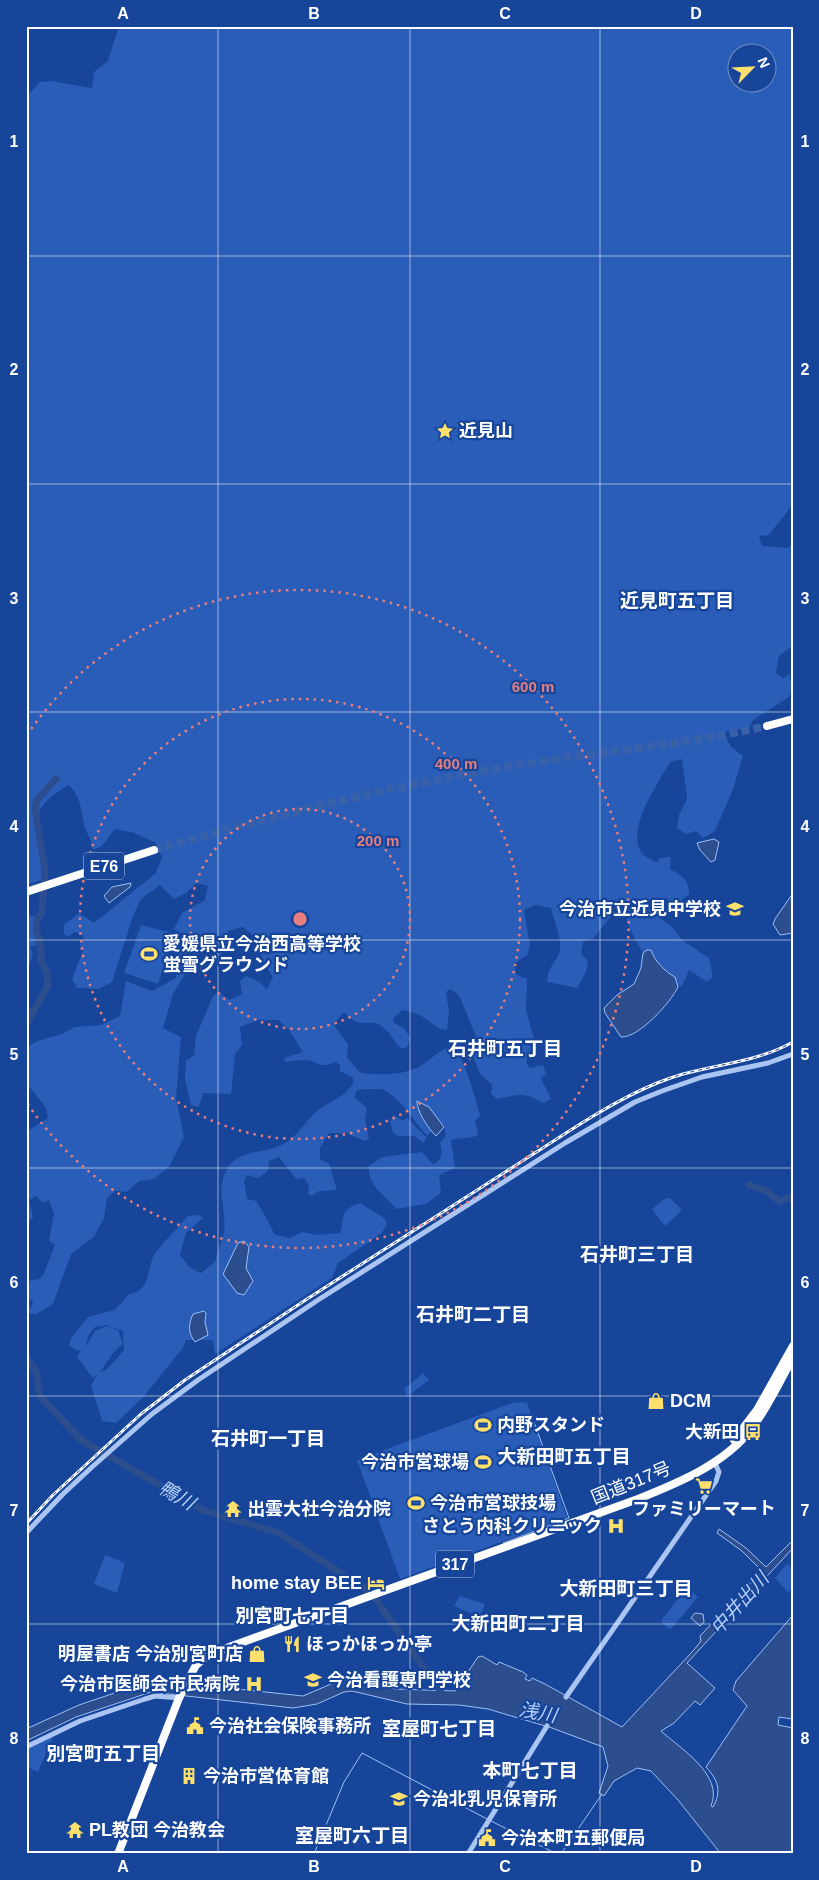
<svg xmlns="http://www.w3.org/2000/svg" width="819" height="1880" font-family="Helvetica,'Noto Sans JP',sans-serif">
  <style>
    .green { fill: #295db8; fill-rule: evenodd }
    .water { fill: #2c4e8e; stroke: #9dbff5 }
    .lines { fill: none; stroke-linecap: round; stroke-linejoin: round }
    .stream { stroke: #9dbff5; stroke-width: 1 }
    .river { stroke: #2c4e8e; stroke-width: 7 }
    .highway-tunnel { stroke: #3961a9; stroke-width: 8; stroke-dasharray: 8 4; stroke-linecap: butt }
    .minor { stroke: #aac5f2; stroke-width: 5 }
    .highway { stroke: #fff; stroke-width: 8 }
    .rail-casing { stroke: #fff; stroke-width: 3 }
    .rail { stroke: #16459a; stroke-width: 1; stroke-dasharray: 4; stroke-linecap: butt }
    .grid { fill: none; stroke: #fff; stroke-width: 1; stroke-opacity: 0.55 }
    .ring { fill: none; stroke: #e67e7e; stroke-width: 2.5; stroke-dasharray: 2.5 5 }
    .labels { text-anchor: middle; stroke-width: 4.5; stroke-linejoin: round; paint-order: stroke }
    .shield { fill: #16459a; stroke: #b9c7e1; stroke-width: 1 }
    .shield-label { font-size: 16px; font-weight: bold; fill: #fff }
    .poi-label { font-size: 18px; font-weight: bold; fill: #fff; stroke: #16459a; text-anchor: start }
    .street-label { font-size: 18px; fill: #fff; stroke: #16459a }
    .neighbourhood-label { font-size: 19px; font-weight: bold; fill: #fff; stroke: #16459a }
    .water-label { font-size: 19px; font-style: italic; fill: #b7d0f9; stroke: #16459a }
    .centre { fill: #e67e7e; stroke: #16459a; stroke-width: 2.5 }
    .ring-label { font-size: 15px; text-anchor: middle; font-weight: bold; fill: #e67e7e; stroke: #16459a; stroke-width: 4.5; stroke-linejoin: round; paint-order: stroke }
    .neatline { fill: none; stroke: #fff; stroke-width: 2 }
    .grid-label { font-size: 16px; text-anchor: middle; font-weight: bold; fill: #fff }
  </style>
  <rect width="100%" height="100%" fill="#16459a"/>
  <!-- green -->
  <path class="green" d="M119 26H793V504L769 535 759 536 762 546 787 548 793 545V645L779 656 776 673 783 679 789 674 792 686 789 697 753 720 749 728 723 732 731 747 743 756 733 789 715 831 703 838 696 831 686 834 677 828 679 815 687 799 682 759 670 762C658 783 626 829 641 852 644 857 652 860 657 863L660 858 671 857 670 869C681 876 690 879 689 894L674 907 666 898H651L649 903 656 915 671 926 683 941 709 958 713 977 707 982 689 970 682 986C661 984 634 943 628 923 625 916 626 908 623 901L614 904 612 915 593 939 583 941 581 954 588 961 586 972 577 988 547 982C548 967 552 968 558 956 565 944 554 922 551 908L535 905 524 910 530 946 527 955 514 964 517 975 527 979 526 1010 536 1046 529 1052 526 1062 530 1068 543 1065 546 1074 541 1078 551 1099 543 1103C524 1091 518 1095 497 1099L491 1094 492 1085 480 1074 472 1054 478 1042 459 995 450 989 446 992 449 1012 447 1030 440 1029 420 1015 403 1010 394 1017 393 1022 405 1029 410 1038 407 1047 402 1049C393 1043 392 1032 380 1025 365 1017 363 1032 344 1012L333 1024 348 1044 347 1058 361 1073C382 1075 404 1076 422 1065 434 1058 440 1047 455 1047 467 1068 474 1092 480 1116L475 1121 478 1135C468 1140 458 1137 451 1140L455 1168 439 1175 441 1193 426 1204 396 1209C385 1195 367 1185 369 1166L382 1157 422 1152 433 1164C444 1159 442 1152 440 1142L446 1136 444 1125H438L427 1136C413 1120 402 1100 384 1090 378 1088 364 1090 357 1090L354 1097 367 1108 365 1119 369 1139 365 1141 346 1133H329L320 1148V1159L329 1164 337 1190 319 1191 312 1196 308 1194 309 1185 304 1178 296 1179 279 1157 269 1161 268 1171 258 1178 247 1175 244 1181 247 1199 256 1201C260 1207 273 1229 274 1234L289 1238 303 1232 317 1235 340 1233C345 1215 340 1210 360 1203L384 1218 387 1224 382 1233 338 1263 332 1278 215 1354 213 1340H186L183 1348 144 1396 116 1423 102 1421 91 1385 98 1374 93 1378 77 1357 81 1350 78 1351 69 1346 71 1338 88 1317 115 1310 129 1294C152 1292 146 1264 157 1251 166 1239 178 1228 188 1216L198 1215 203 1218 186 1233 180 1255 189 1267 201 1273 215 1262C217 1252 221 1243 224 1233 227 1216 218 1197 223 1179 233 1146 260 1157 285 1143 298 1136 306 1120 317 1111 331 1100 342 1099 353 1084V1078L340 1071V1065L336 1062C320 1070 319 1061 306 1060 299 1060 292 1061 285 1062L284 1058 303 1052 289 1030 278 1020H259L240 1027 242 1045 235 1054 231 1094 203 1093 199 1107 191 1105 185 1079 186 1060 194 1056 196 1036 213 996 219 992 229 1000 242 994 240 981 246 976 259 982 267 989 273 977 263 963 257 939 243 927 228 931V944L219 958 210 950 196 955 173 994 163 1028 181 1037 176 1098 184 1137 169 1167 154 1179 139 1181 127 1192 115 1191 107 1198 104 1218 94 1237 71 1254 53 1304 36 1314 26 1313V1307L31 1308 33 1301 26 1299V1287L31 1280 40 1279 44 1273 55 1245 49 1241 54 1214 49 1200 43 1203 36 1196 29 1200 33 1218 26 1222V1132L48 1118 46 1108 28 1085 26 1086V1048L37 1041 62 1034 75 1027 101 1025 120 1016 126 981 152 991 176 978V963L185 936 174 929 182 913 205 900 208 886 196 883 186 893 174 899 160 885 141 899 133 916 112 982 99 989 77 988 72 979 83 951 80 945 84 936 75 932 67 937 64 934V925L79 913 94 923 156 873 162 857 156 843 132 832 115 829 102 846 93 850C92 840 88 836 85 828 80 810 83 800 69 785 15 816 44 833 41 880L26 885V97L40 82 51 81 92 88 94 72 108 61ZM736 52H766V82H736ZM106 1325 123 1331 124 1350 107 1369 99 1373C107 1364 111 1352 123 1344L118 1330 107 1326 95 1331 86 1346 88 1336 95 1327Z
    M34 916 36 946H30L33 954 26 975V917Z
    M141 925 172 933 174 936 158 984 124 973Z
    M394 1115 403 1121 407 1118 427 1138 423 1143 414 1136H398L393 1132 390 1121Z
    M670 1198 682 1210 665 1226 652 1209 664 1199Z
    M423 1373 429 1380 407 1397 404 1389Z
    M520 1402 527 1403 567 1518 400 1579 357 1460 512 1403Z
    M105 1555 125 1563 117 1593 94 1584Z
    M787 1564 793 1569V1587L788 1592 775 1578Z
    M686 1587 698 1597 671 1629 667 1628 661 1621Z
    M460 1596 485 1604 480 1618 454 1606Z
    M53 1737 38 1772 26 1766V1749Z"/>
  <!-- water -->
  <path class="water" d="M714 839 719 842 715 860 711 862 700 850 697 843Z
    M131 883 130 887 109 903 104 896 112 887Z
    M791 896 793 898V933L780 935 773 924 775 919Z
    M647 950H651C654 960 665 972 675 977L678 987C671 1002 639 1038 621 1037L605 1013 604 1008 617 995 634 984 641 968 643 953Z
    M417 1101 429 1107 444 1127 436 1136C428 1128 417 1112 417 1101Z
    M244 1241 249 1247 246 1268 253 1281 244 1295 237 1293 223 1274 238 1243Z
    M204 1311 206 1313 205 1322 208 1335 195 1342C188 1333 188 1325 193 1314Z
    M719 1529 746 1548 766 1567 793 1540V1548L687 1663 715 1688 700 1705 695 1701 674 1723 661 1731C681 1749 724 1775 711 1806L713 1807C722 1791 718 1780 706 1767L747 1706 733 1690 736 1681 793 1615V1719L779 1717 778 1725 793 1728V1854H721L678 1800 651 1771 637 1768 614 1781 604 1796 599 1793 608 1766 603 1747 552 1728 488 1709 459 1705 407 1704 352 1691 344 1692 317 1704 293 1708 151 1692 76 1717 26 1741V1729L79 1705 153 1680 303 1696 338 1681 354 1678 366 1679 395 1689 455 1691 478 1657 482 1656 497 1665 499 1662 523 1672 527 1675 525 1679 530 1681 532 1678 545 1684 622 1727 693 1651 701 1641 700 1636 748 1585 763 1572 742 1551 717 1533Z
    M695 1613 703 1614 704 1622 700 1626 691 1618Z"/>
  <g class="lines">
    <!-- stream -->
    <path class="stream" d="M503 1543 569 1518 534 1422
      M491 1821 557 1854
      M314 1854 344 1782 362 1753 487 1819
      M561 1854 602 1794"/>
    <!-- river -->
    <path class="river" d="M26 1024 48 986 47 971 41 961V947L36 929 37 919 42 912 45 870 35 809 37 800 56 779
      M749 1185 767 1191 780 1202 789 1197 793 1202
      M26 1357 36 1371 40 1396 81 1440 203 1510 279 1533 367 1590
      M375 1598 446 1699"/>
    <!-- highway-tunnel -->
    <path class="highway-tunnel" d="M154 850C273 816 391 786 512 766 597 752 683 745 767 726"/>
    <!-- minor -->
    <path class="minor" d="M26 1533 63 1494 92 1467 152 1414 198 1380 318 1300 565 1143 635 1102 662 1091 702 1077 768 1063 793 1054
      M566 1697 716 1481 719 1472 714 1461
      M26 1747 80 1721 145 1699 155 1696 181 1698
      M468 1854 547 1726"/>
    <!-- highway -->
    <path class="highway" d="M767 726 793 719
      M26 892 154 850
      M734 1440 757 1410 793 1346
      M118 1854 179 1698 196 1665 210 1654 638 1499C678 1483 725 1464 752 1428 768 1407 779 1382 793 1358"/>
    <!-- rail casing -->
    <g class="rail-casing">
      <path id="rail" d="M26 1524 53 1495 141 1414 185 1380 307 1299 577 1126C610 1105 645 1085 683 1074 720 1064 759 1061 793 1042"/>
    </g>
    <!-- rail -->
    <use href="#rail" class="rail"/>
  </g>
  <!-- grid -->
  <path class="grid" d="M218 26V1854M410 26V1854M600 26V1854M26 256H793M26 484H793M26 712H793M26 940H793M26 1168H793M26 1396H793M26 1624H793"/>
  <!-- distance rings -->
  <g class="ring">
    <circle cx="300" cy="919" r="110"/>
    <circle cx="300" cy="919" r="220"/>
    <path d="M27 735A329 329 0 1 1 27 1103"/>
  </g>
  <!-- icons -->
  <defs>
    <g id="sight-bare" transform="scale(1.35)"><path d="M0-6L1.8-2.2L6-1.7L2.9 1.2L3.7 5.4L0 3.3L-3.7 5.4L-2.9 1.2L-6-1.7L-1.8-2.2Z" fill="#ffe06c" stroke="#16459a" stroke-width="2.5" paint-order="stroke"/></g>
    <g id="school-bare" transform="scale(1.35)"><path d="M0-5L7-2L0 1L-7-2ZM-4 1L0 2.5L4 1V4Q0 6-4 4Z" fill="#ffe06c" stroke="#16459a" stroke-width="2.5" paint-order="stroke"/></g>
    <g id="stadium-bare" transform="scale(1.35)"><path d="M0-5a6.5 5 0 1 0 0 10a6.5 5 0 1 0 0-10ZM-3.5-1.8h7v3.6h-7Z" fill="#ffe06c" stroke="#16459a" stroke-width="2.5" paint-order="stroke"/></g>
    <g id="shop-bare" transform="scale(1.35)"><path d="M-5-2.5h2.3a2.7 3.5 0 0 1 5.4 0H5L5.5 6h-11ZM-1.5-2.5h3a1.5 2.3 0 0 0-3 0Z" fill="#ffe06c" stroke="#16459a" stroke-width="2.5" paint-order="stroke"/></g>
    <g id="bus-bare" transform="scale(1.35)"><path d="M-5-6H5V4H4V6H2V4H-2V6H-4V4H-5ZM-3.5-4V0h7V-4ZM-3.5 1.2v1.5H-2V1.2ZM2 1.2v1.5H3.5V1.2Z" fill="#ffe06c" stroke="#16459a" stroke-width="2.5" paint-order="stroke"/></g>
    <g id="supermarket-bare" transform="scale(1.35)"><path d="M-6-5.5h2.5l.6 2H6L4.5 2H-2.5L-4.4-4H-6ZM-1.5 3.2a1.3 1.3 0 1 0 .1 0ZM3 3.2a1.3 1.3 0 1 0 .1 0Z" fill="#ffe06c" stroke="#16459a" stroke-width="2.5" paint-order="stroke"/></g>
    <g id="temple-bare" transform="scale(1.35)"><path d="M0-6L5-2H3V0L6.5 2.5H4V6H1.5V3h-3V6H-4V2.5H-6.5L-3 0V-2H-5Z" fill="#ffe06c" stroke="#16459a" stroke-width="2.5" paint-order="stroke"/></g>
    <g id="hospital-bare" transform="scale(1.35)"><path d="M-5-5h3v3.5h4V-5h3V5h-3V1.5h-4V5h-3Z" fill="#ffe06c" stroke="#16459a" stroke-width="2.5" paint-order="stroke"/></g>
    <g id="hotel-bare" transform="scale(1.35)"><path d="M-6-4.5h1.5V1H6V5H4.5V3h-9V5H-6ZM-4 0a1.8 1.8 0 1 1 3.6 0ZM.5 0V-2.5h3Q6-2.5 6 0Z" fill="#ffe06c" stroke="#16459a" stroke-width="2.5" paint-order="stroke"/></g>
    <g id="restaurant-bare" transform="scale(1.35)"><path d="M-5-6h1v4h1v-4h1v4h1v-4h1v5L-1.5 .5V6h-2V.5L-5-1ZM5-6V6H3V1.5H1.5Q1.5-4 5-6Z" fill="#ffe06c" stroke="#16459a" stroke-width="2.5" paint-order="stroke"/></g>
    <g id="university-bare" transform="scale(1.35)"><path d="M0-5L7-2L0 1L-7-2ZM-4 1L0 2.5L4 1V4Q0 6-4 4Z" fill="#ffe06c" stroke="#16459a" stroke-width="2.5" paint-order="stroke"/></g>
    <g id="civic-bare" transform="scale(1.35)"><path d="M-.6-6.5H3V-4.5H.6V-3L4-1V1h2V6H-6V1h2V-1L-.6-3ZM-1.2 2.5V6h2.4V2.5Z" fill="#ffe06c" stroke="#16459a" stroke-width="2.5" paint-order="stroke"/></g>
    <g id="building-bare" transform="scale(1.35)"><path d="M-4-6H4V6H1V3H-1V6H-4ZM-2.5-4.3h1.7v1.8h-1.7ZM.8-4.3h1.7v1.8H.8ZM-2.5-1h1.7V.8h-1.7ZM.8-1h1.7V.8H.8Z" fill="#ffe06c" stroke="#16459a" stroke-width="2.5" paint-order="stroke"/></g>
  </defs>
  <g fill-rule="evenodd">
    <use href="#sight-bare" x="445" y="431"/>
    <use href="#school-bare" x="735" y="909"/>
    <use href="#stadium-bare" x="149" y="954"/>
    <use href="#shop-bare" x="656" y="1401"/>
    <use href="#stadium-bare" x="483" y="1425"/>
    <use href="#bus-bare" x="753" y="1432"/>
    <use href="#stadium-bare" x="483" y="1462"/>
    <use href="#supermarket-bare" x="704" y="1486"/>
    <use href="#stadium-bare" x="416" y="1503"/>
    <use href="#temple-bare" x="233" y="1509"/>
    <use href="#hospital-bare" x="616" y="1526"/>
    <use href="#hotel-bare" x="376" y="1583"/>
    <use href="#restaurant-bare" x="292" y="1644"/>
    <use href="#shop-bare" x="257" y="1654"/>
    <use href="#university-bare" x="313" y="1680"/>
    <use href="#hospital-bare" x="254" y="1684"/>
    <use href="#civic-bare" x="195" y="1726"/>
    <use href="#building-bare" x="189" y="1776"/>
    <use href="#school-bare" x="399" y="1799"/>
    <use href="#temple-bare" x="75" y="1830"/>
    <use href="#civic-bare" x="487" y="1838"/>
  </g>
  <g class="labels">
    <!-- shield labels -->
    <g class="shield">
      <rect x="84" y="852.5" width="40" height="27" rx="4"/>
      <rect x="436" y="1550.5" width="38" height="27" rx="4"/>
    </g>
    <g class="shield-label">
      <text x="104" y="872">E76</text>
      <text x="455" y="1570">317</text>
    </g>
    <!-- poi labels -->
    <g class="poi-label">
      <text x="459" y="437">近見山</text>
      <text x="721" y="915" text-anchor="end">今治市立近見中学校</text>
      <text x="163" y="950">愛媛県立今治西高等学校<tspan x="163" dy="21">蛍雪グラウンド</tspan></text>
      <text x="670" y="1407">DCM</text>
      <text x="497" y="1431">内野スタンド</text>
      <text x="739" y="1438" text-anchor="end">大新田</text>
      <text x="469" y="1468" text-anchor="end">今治市営球場</text>
      <text x="430" y="1509">今治市営球技場</text>
      <text x="247" y="1515">出雲大社今治分院</text>
      <text x="704" y="1515" text-anchor="middle">ファミリーマート</text>
      <text x="602" y="1532" text-anchor="end">さとう内科クリニック</text>
      <text x="362" y="1589" text-anchor="end">home stay BEE</text>
      <text x="306" y="1650">ほっかほっか亭</text>
      <text x="243" y="1660" text-anchor="end">明屋書店 今治別宮町店</text>
      <text x="327" y="1686">今治看護専門学校</text>
      <text x="240" y="1690" text-anchor="end">今治市医師会市民病院</text>
      <text x="209" y="1732">今治社会保険事務所</text>
      <text x="203" y="1782">今治市営体育館</text>
      <text x="413" y="1805">今治北乳児保育所</text>
      <text x="89" y="1836">PL教団 今治教会</text>
      <text x="501" y="1844">今治本町五郵便局</text>
    </g>
    <!-- street labels -->
    <g class="street-label">
      <text transform="translate(631 1483) rotate(-22)" y="6">国道317号</text>
    </g>
    <!-- neighbourhood labels -->
    <g class="neighbourhood-label">
      <text x="677" y="607">近見町五丁目</text>
      <text x="505" y="1055">石井町五丁目</text>
      <text x="637" y="1261">石井町三丁目</text>
      <text x="473" y="1321">石井町二丁目</text>
      <text x="268" y="1445">石井町一丁目</text>
      <text x="564" y="1463">大新田町五丁目</text>
      <text x="626" y="1595">大新田町三丁目</text>
      <text x="292" y="1622">別宮町七丁目</text>
      <text x="518" y="1630">大新田町二丁目</text>
      <text x="439" y="1735">室屋町七丁目</text>
      <text x="103" y="1760">別宮町五丁目</text>
      <text x="530" y="1777">本町七丁目</text>
      <text x="352" y="1842">室屋町六丁目</text>
    </g>
    <!-- water labels -->
    <g class="water-label">
      <text transform="translate(177 1495) rotate(30)" y="7">鴨川</text>
      <text transform="translate(739 1603) rotate(-48)" y="7">中井出川</text>
      <text transform="translate(538 1712) rotate(10)" y="7">浅川</text>
    </g>
  </g>
  <circle cx="300" cy="919" r="8" class="centre"/>
  <g class="ring-label">
    <text x="533" y="692">600 m</text>
    <text x="456" y="769">400 m</text>
    <text x="378" y="846">200 m</text>
  </g>
  <!-- border -->
  <rect width="819" height="1880" fill="none" stroke="#16459a" stroke-width="55"/>
  <!-- north arrow -->
  <g transform="translate(752 68) rotate(66)"><circle r="24" fill="#16459a" stroke="#738fc2"/>
  <path d="M0-4L9 19L0 12L-9 19Z" fill="#ffe06c"/>
  <text y="-8" font-size="14" font-weight="bold" text-anchor="middle" fill="#ffffff">N</text>
  </g>
  <rect x="28" y="28" width="764" height="1824" class="neatline"/>
  <g class="grid-label">
    <text x="123" y="19">A</text>
    <text x="314" y="19">B</text>
    <text x="505" y="19">C</text>
    <text x="696" y="19">D</text>
    <text x="14" y="147">1</text>
    <text x="805" y="147">1</text>
    <text x="14" y="375">2</text>
    <text x="805" y="375">2</text>
    <text x="14" y="604">3</text>
    <text x="805" y="604">3</text>
    <text x="14" y="832">4</text>
    <text x="805" y="832">4</text>
    <text x="14" y="1060">5</text>
    <text x="805" y="1060">5</text>
    <text x="14" y="1288">6</text>
    <text x="805" y="1288">6</text>
    <text x="14" y="1516">7</text>
    <text x="805" y="1516">7</text>
    <text x="14" y="1744">8</text>
    <text x="805" y="1744">8</text>
    <text x="123" y="1872">A</text>
    <text x="314" y="1872">B</text>
    <text x="505" y="1872">C</text>
    <text x="696" y="1872">D</text>
  </g>
</svg>
